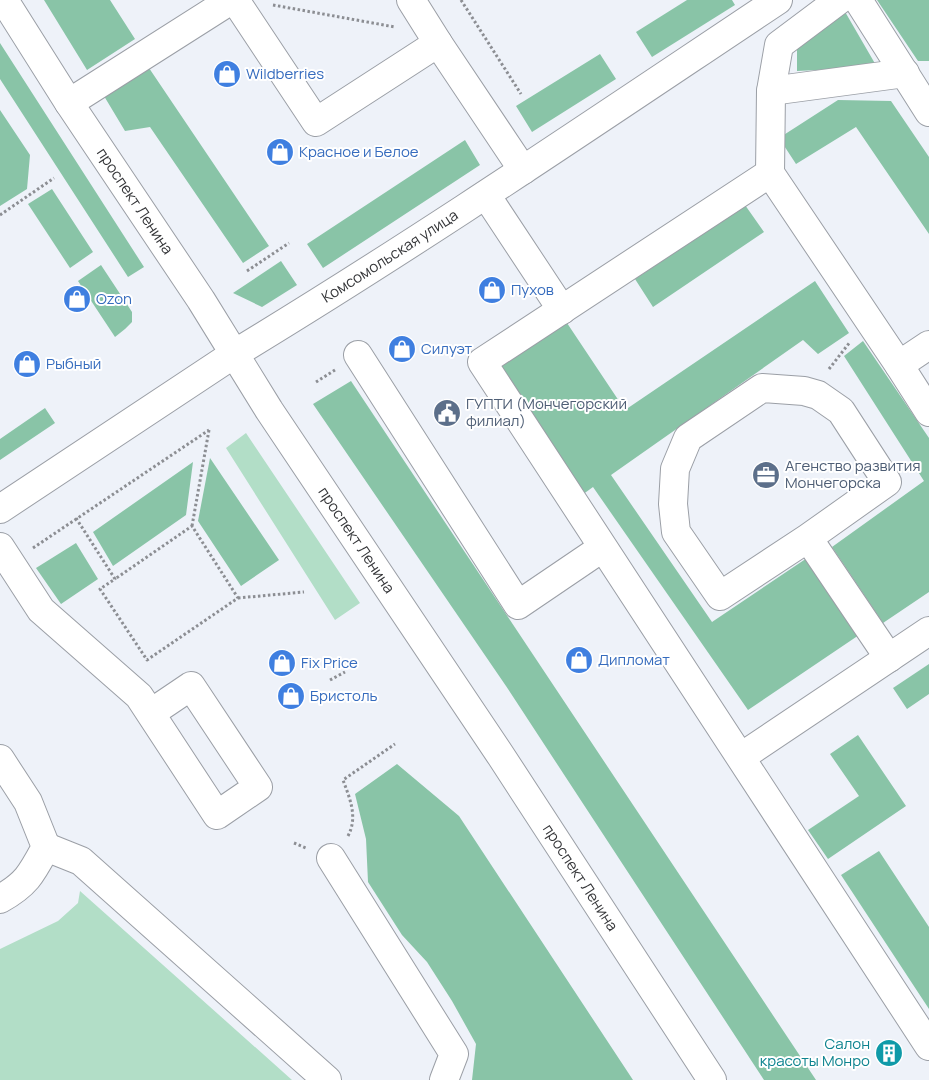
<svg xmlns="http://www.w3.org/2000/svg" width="929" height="1080" font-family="Manrope,sans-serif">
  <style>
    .green { fill: #b2dec7 }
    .forest { fill: #89c4a7 }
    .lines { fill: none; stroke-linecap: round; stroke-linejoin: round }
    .minor-casing { stroke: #9b9fa6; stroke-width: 30 }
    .major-casing { stroke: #9b9fa6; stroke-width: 30 }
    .path { stroke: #8c8e93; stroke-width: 3; stroke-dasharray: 2.5 2.5; stroke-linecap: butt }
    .minor { stroke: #fff; stroke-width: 28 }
    .major { stroke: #fff; stroke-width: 28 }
    .labels { text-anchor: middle; stroke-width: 4; stroke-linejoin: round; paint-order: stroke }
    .shop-label { font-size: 15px; fill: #366cbe; stroke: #fff; text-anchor: start }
    .street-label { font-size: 15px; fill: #353639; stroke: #fff }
    .service-label { font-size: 15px; fill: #4e5e75; stroke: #fff; text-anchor: start }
    .culture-label { font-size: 15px; fill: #0d838f; stroke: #fff; text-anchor: end }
  </style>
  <rect width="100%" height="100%" fill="#eef2f9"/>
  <!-- green -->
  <path class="green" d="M246 433 360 603 335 620 226 448Z
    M80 891 292 1080H0V949L58 921 78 903Z"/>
  <!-- forest -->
  <path class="forest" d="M44 0H110L135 39 87 70Z
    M687 0H732L735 5 652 57 636 32Z
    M877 0H929V61H918Z
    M844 10 877 67 797 71V43Z
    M0 43 144 267 128 277 0 79Z
    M600 54 616 79 532 132 516 106Z
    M149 68 269 246 243 263 150 127 125 131 104 96Z
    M838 100 891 101 929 157V234L856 127 796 164 779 138Z
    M0 110 30 155 27 189 0 206Z
    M465 140 480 165 323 268 307 244Z
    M52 189 93 252 70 268 28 204Z
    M745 205 764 232 653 307 635 279Z
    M281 261 297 285 262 307 233 293Z
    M101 265 132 312V322L125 329 115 337 78 281Z
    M815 281 849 333 818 354 803 340 611 475 712 622 810 556 859 635 748 710 593 487 582 495 498 367 567 323 625 410Z
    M863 341 929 438V592L883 623 832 547 924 481 844 356Z
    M351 381 816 1080H764L506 686 313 404Z
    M45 408 55 423 0 460V439Z
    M210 458 279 560 241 586 198 521Z
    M193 462 186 515 113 566 93 532Z
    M76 543 98 579 61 604 36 568Z
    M929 664V694L907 709 893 688Z
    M858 735 906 806 828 859 808 830 859 796 830 754Z
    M397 764 459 816 633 1080H472L476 1044 452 1001 427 962 402 935 368 882 366 839 355 794Z
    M879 851 929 927V1009L841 875Z"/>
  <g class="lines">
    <!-- minor casing -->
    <g class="minor-casing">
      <g id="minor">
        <path d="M235 0 316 122 438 43 523 170"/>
        <path d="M411 0 438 43"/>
        <path d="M839 0 779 45 771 91 770 173 899 365 929 412"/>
        <path d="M858 0 929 112"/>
        <path d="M771 91 905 73"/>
        <path d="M69 103 231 0"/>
        <path d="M770 173 482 362 929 1046"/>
        <path d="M486 195 562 310"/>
        <path id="s1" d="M234 354C419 242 598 120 778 0"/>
        <path d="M358 355 518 605 602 548"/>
        <path d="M899 365 929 345"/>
        <path d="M808 538 887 482 841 411 818 395 804 391 762 388 688 438 675 469 673 504 676 532 720 596 808 538 889 658"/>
        <path d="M0 547 41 610 139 696 217 815 258 787 191 686 151 713"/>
        <path d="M741 757 929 631"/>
        <path d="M0 759 28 802 46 847C32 873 27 884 0 899"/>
        <path d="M46 847 81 861 327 1080"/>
        <path d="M331 858 454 1054 444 1080"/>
      </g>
    </g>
    <!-- major casing -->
    <g class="major-casing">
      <g id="major">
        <path id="s2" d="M4 0 69 103 201 300 269 410 501 756 712 1080"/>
        <path d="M0 509 234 354"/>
      </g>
    </g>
    <!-- path -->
    <path class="path" d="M461 0 521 94
      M273 5 395 27
      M0 215 54 178
      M247 271 289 243
      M829 369 850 342
      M316 382 335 370
      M76 518 115 579 100 589 147 660 238 598 192 526 115 579
      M192 526 209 430
      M33 548 209 430
      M238 598 304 592
      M330 680 345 672
      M348 836C358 817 350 799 343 780L395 744
      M294 843 306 848"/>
    <!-- minor -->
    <use href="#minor" class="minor"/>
    <!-- major -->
    <use href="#major" class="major"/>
  </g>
  <!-- icons -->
  <defs>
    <g id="shop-disc" transform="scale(1.4375)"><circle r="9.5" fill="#3f7fe0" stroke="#fff"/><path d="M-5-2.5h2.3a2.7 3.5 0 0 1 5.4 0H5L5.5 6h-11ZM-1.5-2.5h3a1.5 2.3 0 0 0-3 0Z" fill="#fff"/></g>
    <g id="civic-disc" transform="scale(1.4375)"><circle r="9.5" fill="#5c6f8a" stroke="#fff"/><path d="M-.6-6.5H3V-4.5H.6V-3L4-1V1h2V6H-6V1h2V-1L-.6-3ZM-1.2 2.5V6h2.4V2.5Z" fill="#fff"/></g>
    <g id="office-disc" transform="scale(1.4375)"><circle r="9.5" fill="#5c6f8a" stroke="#fff"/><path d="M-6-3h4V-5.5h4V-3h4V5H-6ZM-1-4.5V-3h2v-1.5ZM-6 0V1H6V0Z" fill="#fff"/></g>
    <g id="building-disc" transform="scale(1.4375)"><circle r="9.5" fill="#0f9aa8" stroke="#fff"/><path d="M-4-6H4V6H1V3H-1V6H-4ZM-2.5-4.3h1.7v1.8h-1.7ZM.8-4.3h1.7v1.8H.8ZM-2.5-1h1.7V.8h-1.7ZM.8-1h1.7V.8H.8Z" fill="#fff"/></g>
  </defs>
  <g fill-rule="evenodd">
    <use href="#shop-disc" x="227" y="74"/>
    <use href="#shop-disc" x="280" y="152"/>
    <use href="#shop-disc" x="492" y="290"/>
    <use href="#shop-disc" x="77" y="299"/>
    <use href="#shop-disc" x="402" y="349"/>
    <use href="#shop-disc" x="27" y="364"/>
    <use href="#civic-disc" x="447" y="413"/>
    <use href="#office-disc" x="766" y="475"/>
    <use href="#shop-disc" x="579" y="660"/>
    <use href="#shop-disc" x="282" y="663"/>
    <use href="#shop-disc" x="291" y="696"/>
    <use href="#building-disc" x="889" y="1053"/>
  </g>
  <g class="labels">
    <!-- shop labels -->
    <g class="shop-label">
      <text x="246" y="79">Wildberries</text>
      <text x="299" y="157">Красное и Белое</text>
      <text x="511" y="295">Пухов</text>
      <text x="96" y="304">Ozon</text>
      <text x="421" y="354">Силуэт</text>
      <text x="46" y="369">Рыбный</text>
      <text x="598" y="665">Дипломат</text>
      <text x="301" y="668">Fix Price</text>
      <text x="310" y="701">Бристоль</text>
    </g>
    <!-- street labels -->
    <g class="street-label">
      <text dy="5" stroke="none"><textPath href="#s2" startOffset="240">проспект Ленина</textPath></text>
      <text dy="5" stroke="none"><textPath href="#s1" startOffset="184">Комсомольская улица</textPath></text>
      <text dy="5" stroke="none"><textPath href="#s2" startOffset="645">проспект Ленина</textPath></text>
      <text dy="5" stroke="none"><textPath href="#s2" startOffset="1050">проспект Ленина</textPath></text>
    </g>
    <!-- service labels -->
    <g class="service-label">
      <text x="466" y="409">ГУПТИ (Мончегорский<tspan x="466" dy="17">филиал)</tspan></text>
      <text x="785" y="471">Агенство развития<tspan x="785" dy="17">Мончегорска</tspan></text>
    </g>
    <!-- culture labels -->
    <g class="culture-label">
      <text x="870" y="1049">Салон<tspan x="870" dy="17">красоты Монро</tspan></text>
    </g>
  </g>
</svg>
